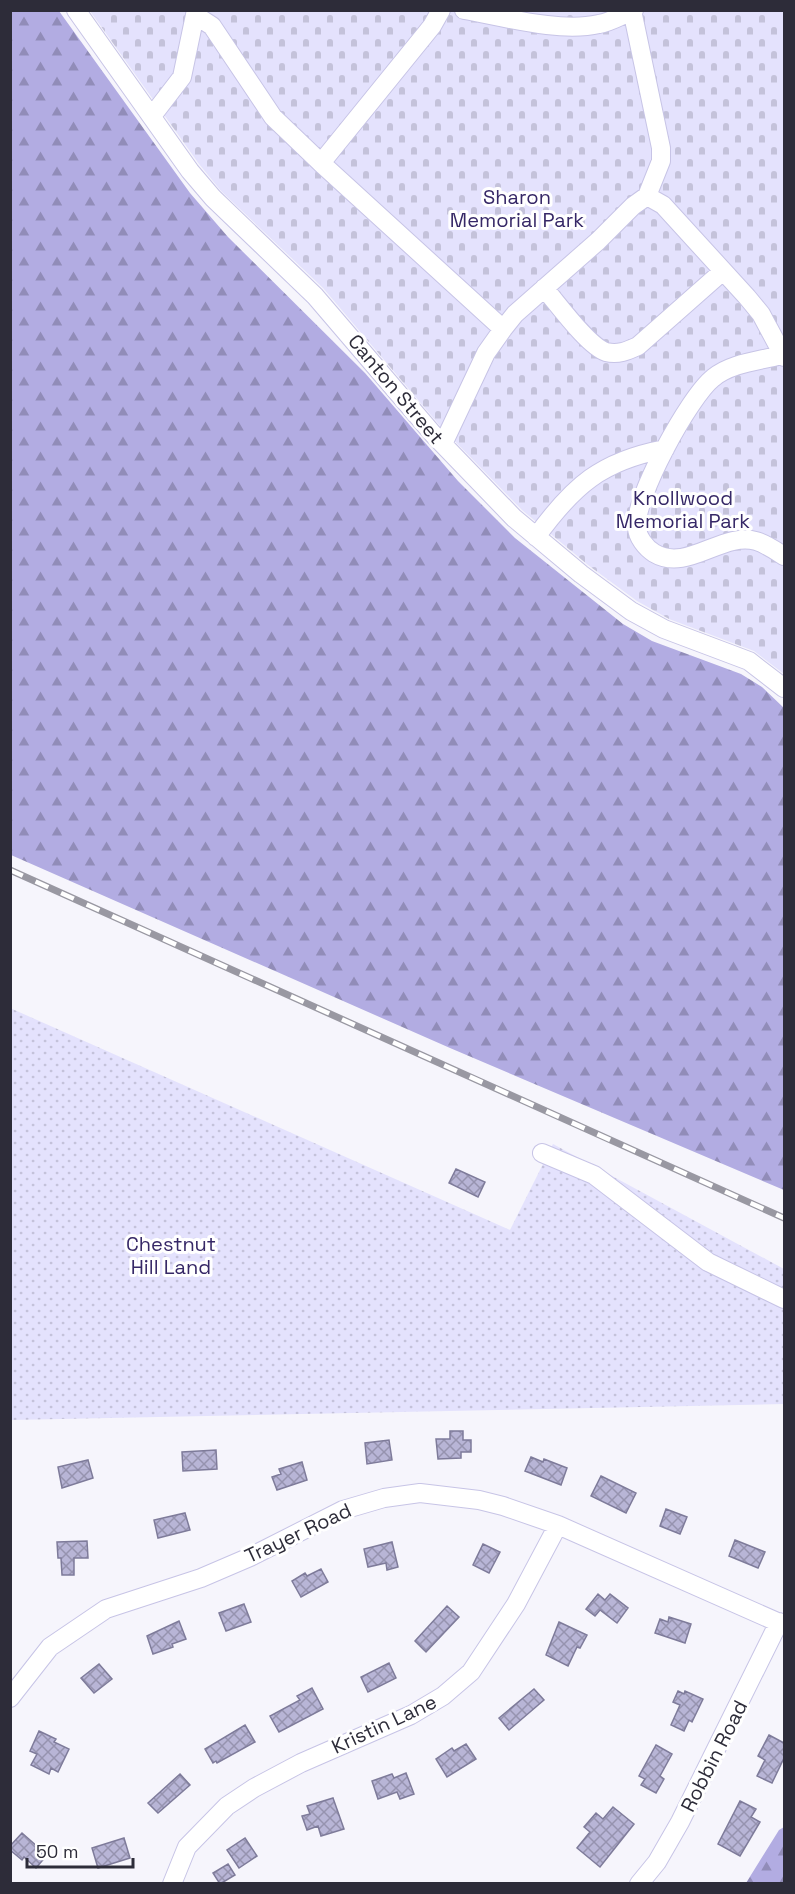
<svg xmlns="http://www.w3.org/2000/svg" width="795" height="1894" font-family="'Space Grotesk',sans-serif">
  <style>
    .forest { fill: url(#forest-firs) }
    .cemetery { fill: url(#cemetery-stones) }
    .park { fill: url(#park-dots) }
    .building { fill: url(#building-cross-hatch); stroke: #7e7b9a; stroke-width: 1.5 }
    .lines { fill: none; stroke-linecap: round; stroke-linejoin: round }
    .minor-casing { stroke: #c7c4e6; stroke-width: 20 }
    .minor { stroke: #fff; stroke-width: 18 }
    .rail-casing { stroke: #9998a2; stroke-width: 7 }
    .rail { stroke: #fff; stroke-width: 4.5; stroke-dasharray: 14; stroke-linecap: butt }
    .labels { text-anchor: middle; stroke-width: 6; stroke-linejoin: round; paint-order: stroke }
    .park-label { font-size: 20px; fill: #362867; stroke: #fff }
    .street-label { font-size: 20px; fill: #2d2c39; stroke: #fff }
  </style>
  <defs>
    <pattern id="forest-firs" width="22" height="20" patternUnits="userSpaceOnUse" patternTransform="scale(1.5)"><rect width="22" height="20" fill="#b2ace2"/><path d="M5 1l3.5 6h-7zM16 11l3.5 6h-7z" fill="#918cb8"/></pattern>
    <pattern id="cemetery-stones" width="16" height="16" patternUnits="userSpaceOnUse" patternTransform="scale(1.5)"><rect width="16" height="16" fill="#e4e2fd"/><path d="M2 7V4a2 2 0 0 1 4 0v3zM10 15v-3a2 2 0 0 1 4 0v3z" fill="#c4c2da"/></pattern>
    <pattern id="park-dots" width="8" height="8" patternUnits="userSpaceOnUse" patternTransform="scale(1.5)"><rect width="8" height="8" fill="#e4e2fd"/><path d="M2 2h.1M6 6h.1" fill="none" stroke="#c4c2da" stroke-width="1.8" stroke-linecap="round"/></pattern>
    <pattern id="building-cross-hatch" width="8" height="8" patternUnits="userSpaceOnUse" patternTransform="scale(1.5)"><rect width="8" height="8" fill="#b8b5d6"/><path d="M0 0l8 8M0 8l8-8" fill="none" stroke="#9693af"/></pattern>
  </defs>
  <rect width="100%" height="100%" fill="#f6f5fc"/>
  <!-- forest -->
  <path class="forest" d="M11 10 59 11 190 193 228 237 365 373 458 481 515 538 623 624 652 641 741 674 762 687 784 708V1190L450 1048 11 855Z
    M784 1827V1883H746L779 1830Z"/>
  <!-- cemetery -->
  <path class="cemetery" d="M90 11H784V674L754 651 669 619 637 601 588 565 522 510 441 427 323 288 221 191 199 164Z"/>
  <!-- park -->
  <path class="park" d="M10 1008 510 1230 553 1144 784 1269V1404L11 1420Z"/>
  <!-- building -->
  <path class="building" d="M456 1169 485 1182 478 1197 449 1183Z
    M450 1431H463V1440H471V1452H461V1458L438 1459 436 1439H450Z
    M389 1440 392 1460 367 1464 365 1443Z
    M216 1450 217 1469 183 1471 182 1452Z
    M531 1457 543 1462 544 1459 567 1468 561 1485 525 1471Z
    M88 1460 93 1478 62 1488 58 1467Z
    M302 1462 307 1480 277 1490 272 1477 281 1474 279 1469Z
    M601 1476 636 1493 626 1513 591 1496Z
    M666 1509 687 1517 680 1534 660 1526Z
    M185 1513 190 1530 158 1538 154 1520Z
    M735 1540 765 1552 758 1568 729 1556Z
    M87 1541 88 1558H74V1575H62L61 1558H58L57 1542Z
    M392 1542 398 1567 387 1570 386 1563 368 1567 364 1549Z
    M483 1544 500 1552 489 1573 473 1565Z
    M321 1569 328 1582 301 1597 292 1581 305 1573 307 1576Z
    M598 1594 605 1600 610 1594 628 1608 617 1623 600 1610 595 1616 586 1609Z
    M244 1604 251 1622 226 1631 219 1613Z
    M447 1606 459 1617 426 1652 415 1641Z
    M669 1617 691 1624 685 1643 655 1633 660 1619 668 1622Z
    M179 1621 186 1639 172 1644 173 1647 153 1654 147 1636Z
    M559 1622 587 1635 580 1648 577 1647 568 1666 546 1655Z
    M389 1663 396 1678 368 1692 361 1677Z
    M99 1664 112 1679 94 1693 81 1678Z
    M312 1688 323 1709 279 1732 270 1716 300 1700 297 1696Z
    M534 1689 544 1700 509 1730 499 1718Z
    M678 1691 684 1694 685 1691 703 1699 692 1722 689 1720 684 1731 671 1725 680 1705 673 1702Z
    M245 1725 255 1742 217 1763 216 1761 213 1763 205 1749Z
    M39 1731 56 1739 54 1742 69 1749 58 1772 51 1768 49 1774 31 1765 37 1754 30 1751Z
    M769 1735 784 1743V1758L772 1783 757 1776 765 1760 758 1756Z
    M466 1744 476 1759 447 1777 436 1759 452 1748 454 1751Z
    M656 1745 672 1754 660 1776 664 1779 656 1793 641 1785 645 1779 639 1776Z
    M406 1773 414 1794 400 1799 397 1792 378 1799 372 1781 392 1774 394 1778Z
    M180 1774 190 1785 158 1813 148 1803Z
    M333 1798 344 1829 321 1836 318 1826 307 1830 302 1816 310 1814 307 1806Z
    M740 1801 756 1809 751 1817 760 1822 740 1856 718 1844Z
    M613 1807 634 1824 600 1867 577 1848 590 1832 584 1827 596 1813 603 1819Z
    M22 1833 47 1855 36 1868 24 1857 22 1860 10 1850V1846Z
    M124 1838 130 1858 98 1868 92 1848Z
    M245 1838 257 1856 239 1868 227 1850Z
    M228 1864 235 1875 220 1884 213 1873Z"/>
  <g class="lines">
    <!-- minor casing -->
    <g class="minor-casing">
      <path id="minor" d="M76 10 190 171 213 198 315 296 433 434 514 518 581 574 631 611 664 629 749 661 784 688
        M441 10 432 26 321 163 503 329 515 314 598 241 633 206 647 196 661 161V148L632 10
        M464 10C504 17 560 33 599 24 611 22 622 15 634 10
        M195 15 212 26 273 117 321 163
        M152 116 182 77 196 10
        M647 196 663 205 747 297 761 314 784 357
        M544 288C558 304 588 346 606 352 618 355 627 351 638 346L723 271
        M781 355C759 361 731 363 713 378 689 397 634 498 637 527 637 537 646 548 654 553 687 573 723 531 756 541 766 544 776 551 784 556
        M443 444 486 353 503 329
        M536 537C573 486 601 461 665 449
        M542 1153 594 1175 708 1262 784 1299
        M10 1698 50 1647 106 1609 201 1578 250 1557 343 1510 384 1498 420 1493 479 1500 503 1506 558 1525 784 1625
        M172 1884 187 1847 227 1806 254 1788 301 1763 411 1715 443 1696 471 1672 516 1604 558 1525
        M639 1884 657 1862 680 1822 779 1622"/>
    </g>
    <!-- minor -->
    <use href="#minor" class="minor"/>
    <!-- rail casing -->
    <g class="rail-casing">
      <path id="rail" d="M10 870 784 1218"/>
    </g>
    <!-- rail -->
    <use href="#rail" class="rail"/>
  </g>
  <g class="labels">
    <!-- park labels -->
    <g class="park-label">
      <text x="517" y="204">Sharon<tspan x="517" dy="23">Memorial Park</tspan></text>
      <text x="683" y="505">Knollwood<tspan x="683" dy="23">Memorial Park</tspan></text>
      <text x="171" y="1251">Chestnut<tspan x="171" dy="23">Hill Land</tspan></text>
    </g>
    <!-- street labels -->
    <g class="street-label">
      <text transform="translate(396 389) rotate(50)" y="7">Canton Street</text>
      <text transform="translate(298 1533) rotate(-25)" y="7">Trayer Road</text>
      <text transform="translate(384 1724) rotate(-25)" y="7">Kristin Lane</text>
      <text transform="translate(714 1756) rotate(-63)" y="7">Robbin Road</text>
    </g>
  </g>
  <!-- border -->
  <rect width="795" height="1894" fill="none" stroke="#2d2c39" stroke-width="24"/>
  <!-- scale -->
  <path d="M27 1858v9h106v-9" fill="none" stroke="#2d2c39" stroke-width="3"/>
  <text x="36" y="1858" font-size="18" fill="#2d2c39" stroke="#ffffff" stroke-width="4.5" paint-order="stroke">50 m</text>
</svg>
